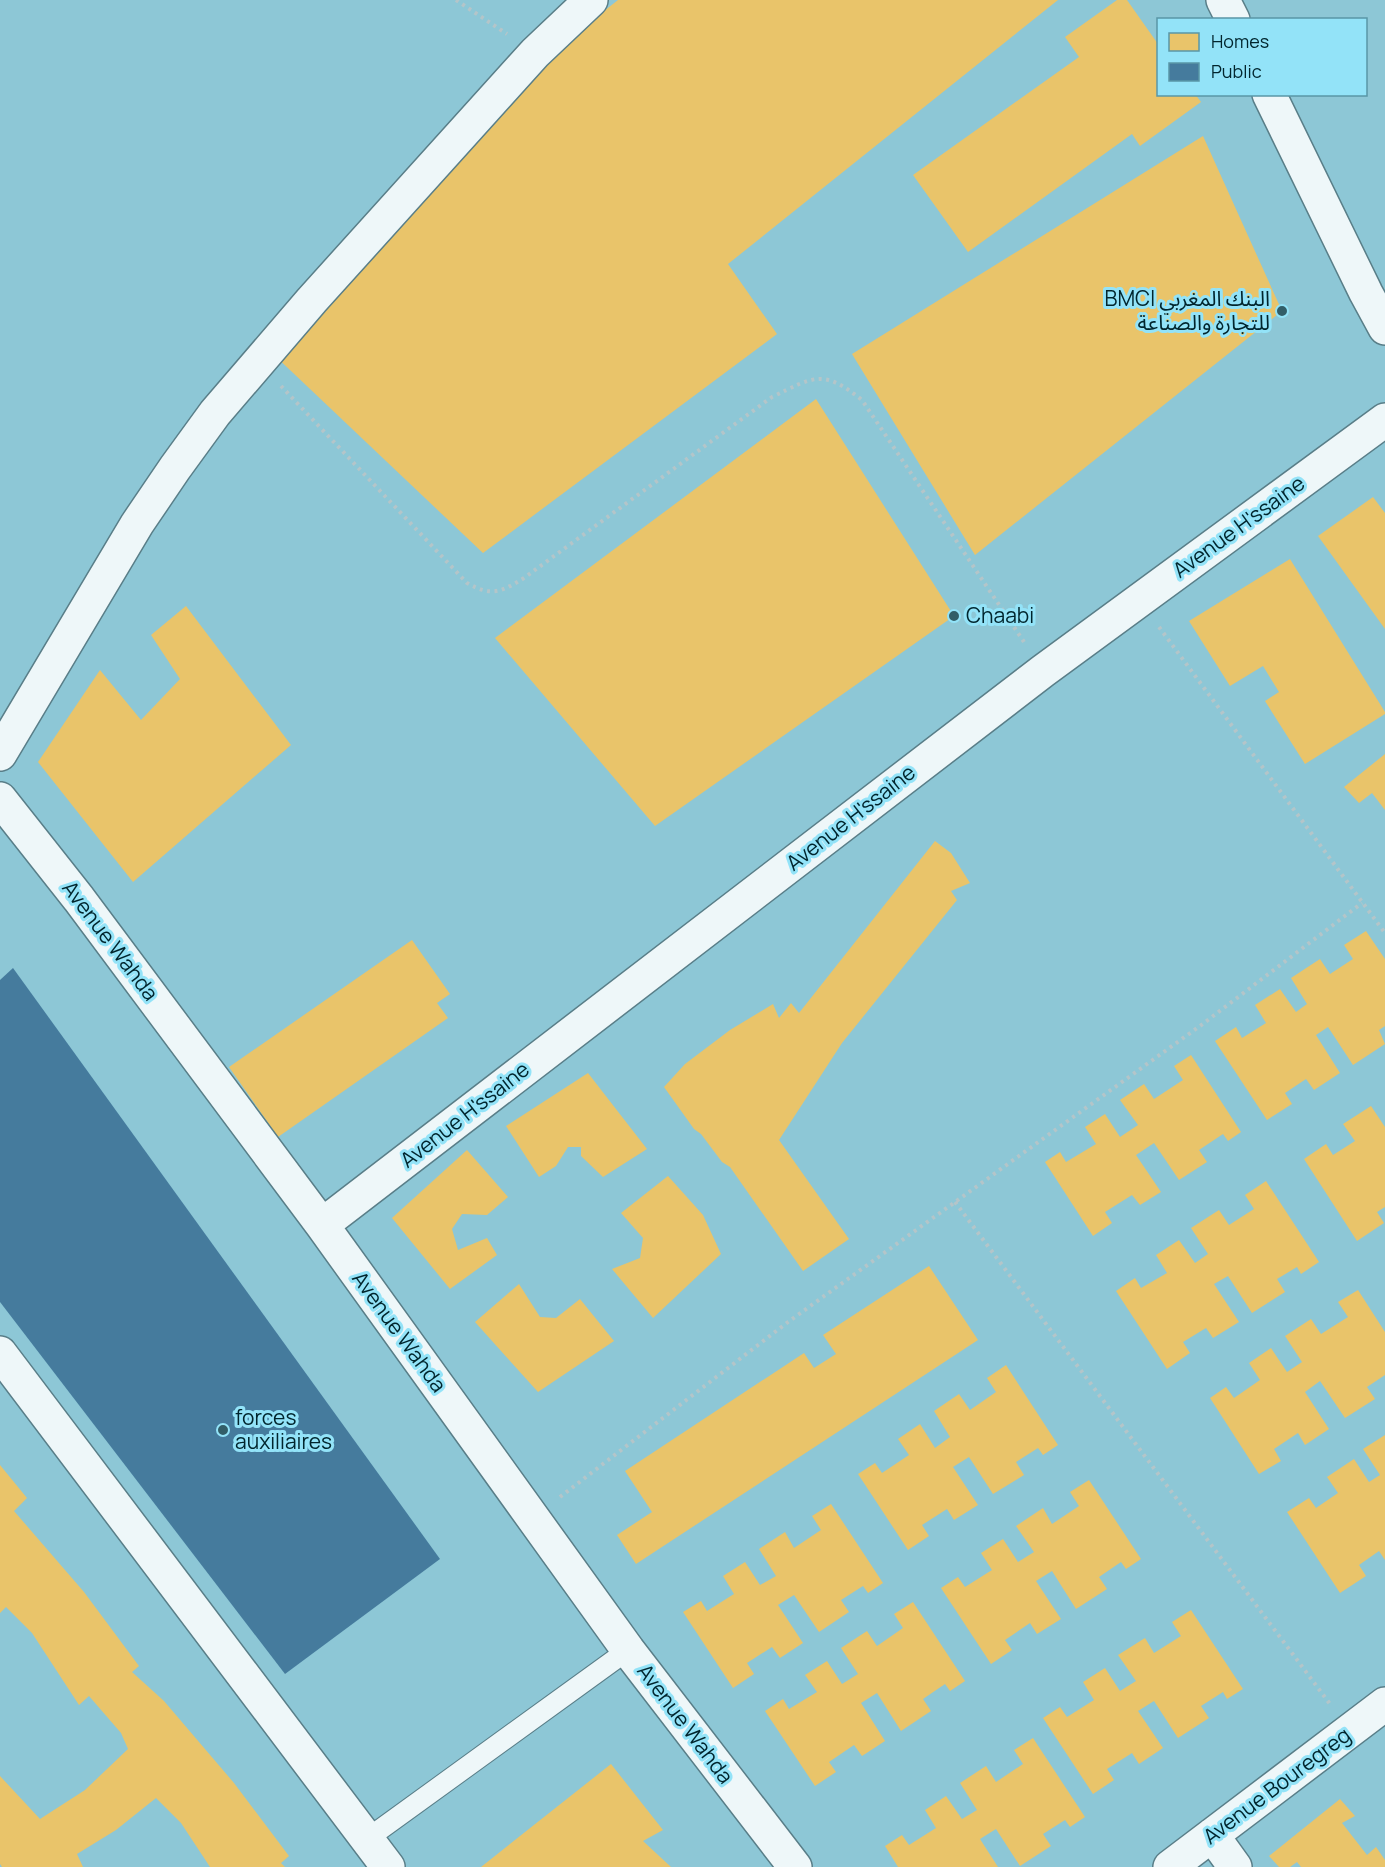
<svg xmlns="http://www.w3.org/2000/svg" width="1385" height="1867" font-family="Manrope,'Noto Sans Arabic',sans-serif">
  <style>
    .homes { fill: #e9c46a }
    .public { fill: #457b9d }
    .lines { fill: none; stroke-linecap: round; stroke-linejoin: round }
    .service-casing { stroke: #597e88; stroke-width: 22 }
    .minor-casing { stroke: #597e88; stroke-width: 36 }
    .path { stroke: #b4c5c9; stroke-width: 4; stroke-dasharray: 3 4.5; stroke-linecap: butt }
    .service { stroke: #eef7f9; stroke-width: 20 }
    .minor { stroke: #eef7f9; stroke-width: 33 }
    .poi-dot { fill: #325e68; stroke: #93e3f8; stroke-width: 2 }
    .labels { text-anchor: middle; stroke-width: 6; stroke-linejoin: round; paint-order: stroke }
    .poi-label { font-size: 21px; fill: #01252d; stroke: #93e3f8; text-anchor: start }
    .street-label { font-size: 21px; fill: #01252d; stroke: #93e3f8 }
  </style>
  <rect width="100%" height="100%" fill="#8dc7d6"/>
  <!-- homes -->
  <path class="homes" d="M618 0H1058L728 264 777 334 483 553 271 352 541 61Z
    M1117 0H1127L1158 44V94H1195L1201 102 1140 146 1132 134 968 252 913 175 1079 57 1065 37Z
    M1203 136 1282 311 975 555 852 354Z
    M816 399 954 616 655 826 495 638Z
    M1373 497 1385 513V629L1318 536Z
    M1290 559 1385 712V714L1305 764 1265 701 1279 692 1263 666 1230 686 1189 621Z
    M186 606 291 745 133 882 38 762 100 670 141 720 180 679 151 635Z
    M1385 754V810L1372 793 1359 803 1344 787Z
    M935 841 951 853 970 883 951 891 957 900 842 1043 779 1140 849 1239 803 1271 730 1167 722 1162 701 1134 694 1129 664 1087 685 1064 730 1030 773 1004 779 1018 791 1003 799 1013Z
    M1366 931 1385 959V1026L1379 1030 1385 1044 1353 1065 1328 1027 1316 1035 1340 1073 1314 1090 1306 1079 1285 1093 1292 1104 1267 1120 1215 1041 1236 1027 1242 1038 1266 1023 1255 1005 1280 989 1296 1012 1307 1004 1291 978 1320 959 1330 974 1353 959 1344 945Z
    M412 940 450 994 437 1003 448 1018 278 1137 229 1067Z
    M1191 1055 1241 1132 1228 1141 1223 1134 1199 1150 1207 1162 1179 1180 1154 1143 1136 1155 1161 1192 1140 1205 1132 1195 1105 1212 1112 1223 1093 1236 1045 1162 1060 1152 1066 1162 1096 1144 1085 1127 1105 1114 1120 1137 1138 1125 1120 1100 1144 1084 1154 1099 1183 1080 1174 1066Z
    M588 1073 647 1149 603 1177 581 1156V1147H568L556 1166 539 1177 506 1126Z
    M1371 1106 1385 1127V1207L1377 1212 1384 1223 1357 1241 1304 1159 1326 1144 1333 1155 1355 1141 1343 1124Z
    M467 1150 508 1197 487 1215 462 1214 452 1229 458 1250 487 1238 497 1255 450 1289 392 1218Z
    M668 1176 703 1215 721 1254 653 1318 612 1269 640 1258 643 1238 621 1213Z
    M1266 1181 1319 1262 1301 1274 1297 1267 1277 1279 1285 1292 1252 1313 1228 1276 1214 1284 1239 1322 1213 1338 1206 1328 1183 1342 1190 1353 1167 1369 1116 1291 1135 1278 1141 1288 1167 1273 1156 1255 1179 1240 1195 1263 1208 1254 1191 1228 1219 1210 1229 1225 1254 1209 1245 1195Z
    M929 1266 978 1340 636 1564 617 1535 652 1512 625 1471 804 1353 814 1368 836 1354 823 1335Z
    M519 1284 540 1317 556 1318 580 1299 614 1341 538 1392 475 1322Z
    M1358 1290 1385 1332V1375L1367 1387 1375 1399 1345 1418 1320 1381 1305 1392 1329 1429 1305 1445 1298 1433 1274 1449 1281 1461 1259 1474 1210 1398 1226 1387 1234 1398 1260 1380 1249 1363 1271 1348 1287 1372 1302 1362 1285 1336 1311 1319 1321 1334 1348 1317 1338 1302Z
    M1006 1365 1058 1445 1043 1455 1038 1448 1016 1462 1024 1475 993 1494 969 1457 953 1467 978 1505 954 1520 947 1509 922 1525 929 1536 908 1550 858 1474 875 1463 882 1473 909 1455 898 1439 920 1424 935 1448 950 1437 934 1411 959 1394 970 1410 996 1392 987 1378Z
    M1385 1435V1560L1379 1551 1359 1565 1366 1576 1340 1593 1287 1512 1309 1498 1316 1508 1338 1493 1327 1477 1354 1459 1369 1482 1380 1475 1363 1449Z
    M0 1465 27 1498 14 1511 84 1592 139 1666 132 1672 164 1701 234 1783 289 1856 281 1863 285 1867H210L181 1823 156 1798 116 1830 77 1854 83 1867H2L0 1864V1776L40 1819 85 1790 128 1749 121 1733 89 1696 79 1705 32 1633 6 1607 0 1613Z
    M1089 1480 1141 1559 1126 1569 1121 1562 1099 1577 1107 1589 1076 1609 1052 1571 1036 1581 1061 1619 1037 1634 1030 1623 1005 1640 1012 1650 991 1664 941 1588 958 1577 965 1587 992 1570 981 1553 1003 1539 1018 1562 1034 1552 1016 1526 1043 1508 1052 1524 1079 1506 1070 1492Z
    M831 1504 883 1583 868 1593 863 1586 841 1600 849 1612 819 1632 794 1595 778 1605 803 1643 780 1658 772 1647 747 1663 754 1674 733 1688 683 1612 701 1601 707 1611 734 1594 723 1576 745 1562 760 1585 776 1576 759 1549 785 1532 794 1548 821 1530 812 1516Z
    M913 1602 965 1681 950 1691 945 1684 923 1699 931 1711 901 1731 877 1693 861 1703 885 1741 862 1756 854 1745 829 1762 836 1772 815 1786 765 1711 783 1699 789 1709 817 1692 805 1675 827 1661 842 1684 858 1674 841 1648 867 1631 877 1646 903 1628 894 1614Z
    M1191 1610 1243 1689 1227 1699 1223 1692 1201 1706 1209 1718 1178 1738 1154 1701 1138 1711 1163 1748 1139 1764 1132 1753 1107 1769 1114 1780 1093 1794 1043 1718 1060 1707 1067 1717 1094 1700 1083 1682 1105 1668 1120 1691 1136 1681 1118 1655 1145 1638 1154 1653 1181 1636 1172 1622Z
    M1033 1738 1085 1817 1070 1827 1065 1820 1043 1834 1051 1846 1020 1866 996 1829 980 1839 998 1867H898L885 1846 902 1835 909 1845 936 1828 925 1810 946 1796 962 1819 977 1810 960 1783 986 1766 996 1782 1023 1764 1014 1750Z
    M611 1764 663 1830 643 1841 671 1867H481Z
    M1340 1799 1355 1816 1342 1823 1367 1855 1376 1847 1385 1860V1867H1301L1297 1862 1290 1867H1279L1269 1856Z"/>
  <!-- public -->
  <path class="public" d="M13 968 440 1559 285 1674 0 1302V980Z"/>
  <g class="lines">
    <!-- service casing -->
    <g class="service-casing">
      <path id="service" d="M367 1839 628 1650"/>
    </g>
    <!-- minor casing -->
    <g class="minor-casing">
      <path id="minor" d="M1223 0 1233 20
        M1269 94 1366 293 1385 328
        M0 754 137 524 175 468 215 413 312 300 535 53 591 0
        M0 799 79 899 322 1225 628 1650 795 1867
        M322 1225 1043 671 1385 420
        M0 1353 388 1867
        M1212 1835 1235 1867
        M1170 1867 1385 1704"/>
    </g>
    <!-- path -->
    <path class="path" d="M456 0 507 34
      M281 386 467 583C492 597 501 592 524 578L772 397C814 377 822 368 862 400L1024 642
      M1159 627 1385 933
      M955 1202 1330 1704
      M560 1497 788 1322 1200 1026 1362 903"/>
    <!-- service -->
    <use href="#service" class="service"/>
    <!-- minor -->
    <use href="#minor" class="minor"/>
  </g>
  <!-- markers -->
  <g class="poi-dot">
    <circle cx="1282" cy="311" r="6"/>
    <circle cx="954" cy="616" r="6"/>
    <circle cx="223" cy="1430" r="6"/>
  </g>
  <g class="labels">
    <!-- poi labels -->
    <g class="poi-label">
      <text x="1270" y="306" text-anchor="end">BMCI البنك المغربي<tspan x="1270" dy="24">للتجارة والصناعة</tspan></text>
      <text x="966" y="623">Chaabi</text>
      <text x="235" y="1425">forces<tspan x="235" dy="24">auxiliaires</tspan></text>
    </g>
    <!-- street labels -->
    <g class="street-label">
      <text transform="translate(1239 527) rotate(-36)" y="7">Avenue H'ssaine</text>
      <text transform="translate(851 818) rotate(-38)" y="7">Avenue H'ssaine</text>
      <text transform="translate(110 941) rotate(53)" y="7">Avenue Wahda</text>
      <text transform="translate(465 1115) rotate(-38)" y="7">Avenue H'ssaine</text>
      <text transform="translate(399 1332) rotate(54)" y="7">Avenue Wahda</text>
      <text transform="translate(685 1724) rotate(53)" y="7">Avenue Wahda</text>
      <text transform="translate(1277 1786) rotate(-37)" y="7">Avenue Bouregreg</text>
    </g>
  </g>
  <!-- legend -->
  <rect x="1157" y="18" width="210" height="78" fill="#93e3f8" stroke="#5997a7" stroke-width="1.5"/>
  <rect x="1169" y="33" width="30" height="18" fill="#e9c46a" stroke="#5997a7" stroke-width="1.5"/>
  <text x="1211" y="48" font-size="18" fill="#01252d">Homes</text>
  <rect x="1169" y="63" width="30" height="18" fill="#457b9d" stroke="#5997a7" stroke-width="1.5"/>
  <text x="1211" y="78" font-size="18" fill="#01252d">Public</text>
</svg>
